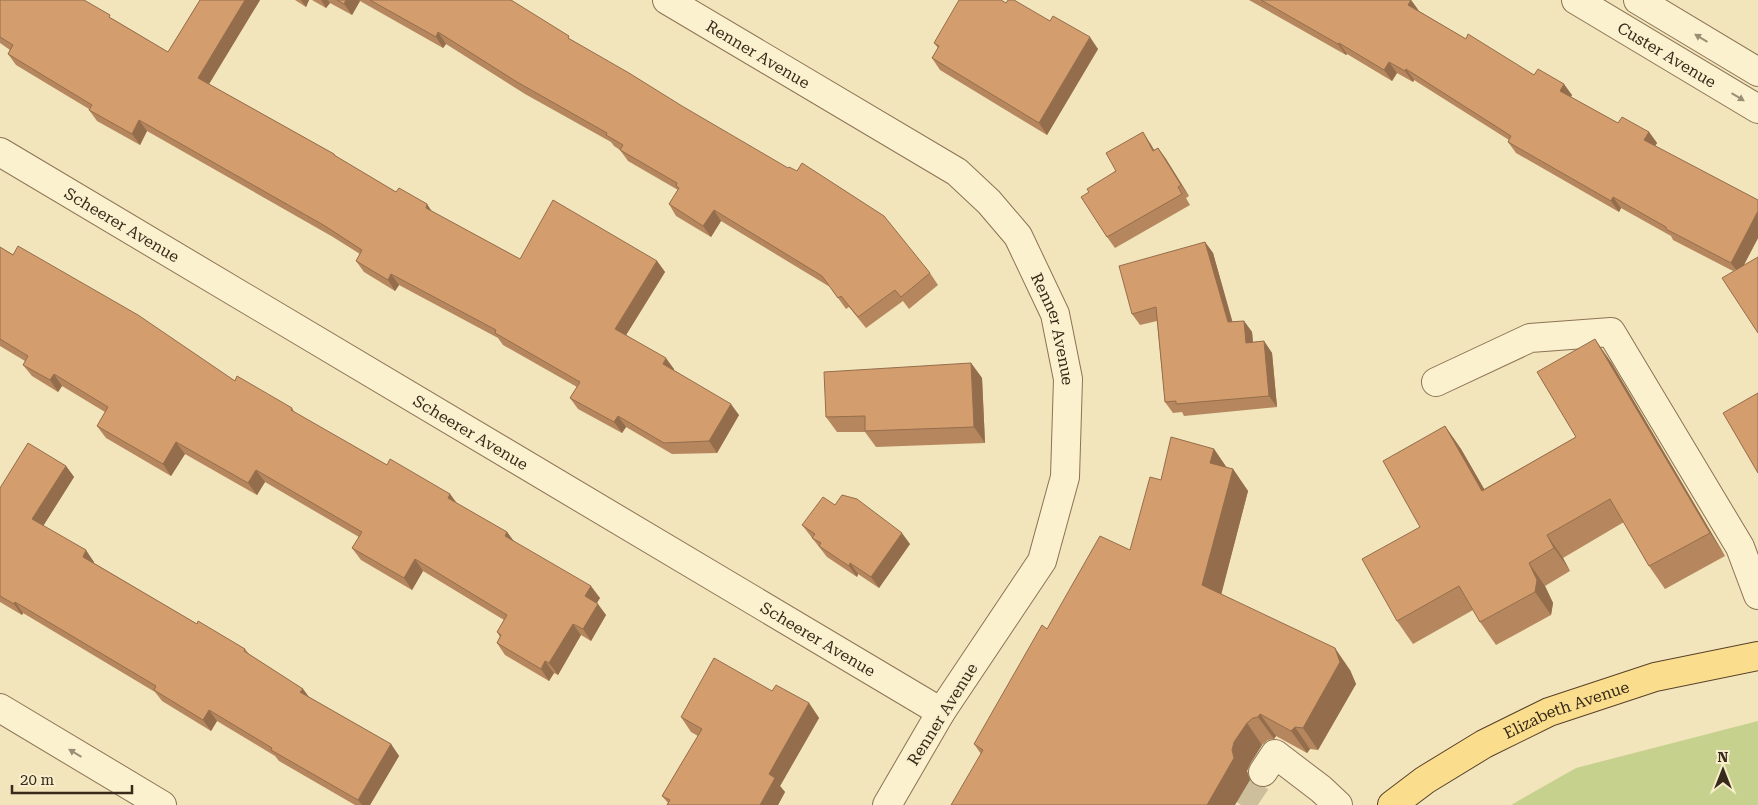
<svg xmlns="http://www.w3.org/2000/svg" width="1758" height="805" font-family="'Roboto Serif',serif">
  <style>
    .park { fill: #c6d18e }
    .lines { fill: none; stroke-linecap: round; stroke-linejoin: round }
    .minor-tunnel { stroke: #cdbf9b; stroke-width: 28; stroke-dasharray: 28 14; stroke-linecap: butt }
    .minor-casing { stroke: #8b7353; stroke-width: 30 }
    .major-casing { stroke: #584129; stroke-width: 30 }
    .minor { stroke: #fcf1cf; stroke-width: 28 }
    .major { stroke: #fade8e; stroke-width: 28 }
    .wall { fill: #b6875e }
    .shaded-wall { fill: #946e4c }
    .building { fill: #d49d6d; stroke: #946e4c }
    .oneway { fill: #9a8e74 }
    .labels { text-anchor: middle; stroke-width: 4.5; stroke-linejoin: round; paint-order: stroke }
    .street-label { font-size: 16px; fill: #382a1a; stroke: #f9eecb }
  </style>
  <rect width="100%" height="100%" fill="#f2e4bb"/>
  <!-- park -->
  <path class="park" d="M1758 721V805H1511L1576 768Z"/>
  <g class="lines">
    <!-- minor-tunnel -->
    <path class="minor-tunnel" d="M1241 805 1263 772"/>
    <!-- minor casing -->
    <g class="minor-casing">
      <g id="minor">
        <path id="s1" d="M667 0 957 172 989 202 1018 236 1055 314 1068 379 1065 477 1042 561 941 712 887 805"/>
        <path id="s2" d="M1576 0 1758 109"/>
        <path d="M1638 0 1758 72"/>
        <path id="s3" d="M0 152 941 712"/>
        <path d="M1436 382 1530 338 1611 332 1740 547 1758 595"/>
        <path d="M0 708 162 805"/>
        <path d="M1263 772 1275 754 1321 789 1338 805"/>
      </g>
    </g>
    <!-- major casing -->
    <g class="major-casing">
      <g id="major">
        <path id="s4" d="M1392 805 1425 780 1484 744 1549 712 1655 677 1758 656"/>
      </g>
    </g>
    <!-- minor -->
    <use href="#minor" class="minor"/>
    <!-- major -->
    <use href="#major" class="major"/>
  </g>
  <!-- wall -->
  <path class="wall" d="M0 0 113 19 168 52 200 0H260L209 84 334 154 337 157 396 192 520 259 657 261 665 272 626 335 674 369V370L739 415 717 453 672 454 626 427 622 433 578 409 570 398 577 387 503 345 498 338 399 285 395 291 364 272 356 261 360 254 333 237 147 131 140 145 97 121 89 110V109L16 65 8 54 10 50 0 43Z
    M295 0H309L306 7Z
    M312 0H511L573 41 930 273 938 285 909 309 903 301 866 328 849 307 846 309 830 287 721 221 711 237 676 216 669 204 678 190 628 161 620 150 614 146 611 142 525 94 446 44 443 48 360 1 352 15 330 3 326 8Z
    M1249 0H1411L1419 11 1466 39 1572 95 1571 97 1618 123 1649 132 1657 143 1655 146 1758 200V238L1744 265 1733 271 1673 240 1671 236 1621 208 1619 212 1516 153 1508 142 1509 140 1414 80 1413 82 1397 73 1392 81 1347 54 1346 55Z
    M1006 3 1050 21 1098 49 1047 135 940 70 932 58 938 48 934 43Z
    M1150 143 1154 150 1158 148 1166 159 1189 196 1186 198 1190 205 1115 248 1107 237 1089 192Z
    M1205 242 1213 253 1232 322 1244 321 1252 332 1253 342 1264 341 1272 353 1277 407 1184 416 1182 412 1173 413 1165 402 1157 321 1140 325 1132 314Z
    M0 247 235 381 292 408 295 413 387 465 450 494 456 503 507 532 514 542 600 598 596 603 606 615 591 641 581 635 558 675 554 673 549 681 505 655 497 643 500 637 497 632 504 620 423 571 412 590 361 560 352 548 359 537 265 482 257 495 185 454 171 476 106 438 97 426 105 412 62 386 58 392 32 376 23 365 25 361 0 346Z
    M1611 362 1725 556 1665 589 1649 566 1624 522 1563 558 1570 571 1545 586 1553 603 1551 615 1496 645 1480 622 1473 610 1413 644 1397 621 1445 426 1461 449 1484 489 1576 437Z
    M971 363 982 378 985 443 876 447 865 432H837L826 417Z
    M1214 449 1227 468 1233 469 1248 491 1221 594 1350 670 1356 684 1318 750 1310 749 1307 753 1276 736 1274 739 1268 740 1262 745 1250 764 1247 771 1250 780 981 754 974 744 1047 629 1130 550 1161 480Z
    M66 466 74 477 43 526 94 562V563L197 624 245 649 250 655 303 689 309 697 391 744 399 756 370 805H355L279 761 275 756 217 721 211 731 162 701 155 692 23 613 22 615 0 602V488Z
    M835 505 910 544 879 588 858 574 857 577 827 557 802 525Z
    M772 691 809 703 819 718 780 786 785 792 778 805H667L668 803 662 796 698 736 691 732 681 717Z"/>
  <!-- shaded-wall -->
  <path class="shaded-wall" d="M245 0H260L206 89 198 78Z
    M301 0H309L306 7Z
    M321 0H328L330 3 326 8Z
    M346 0H359L360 1 352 15 344 4Z
    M1411 0 1419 11 1408 5Z
    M438 32 446 44 443 48 436 37Z
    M1090 37 1098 49 1047 135 1039 123Z
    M1339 43 1347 54 1346 55 1338 44Z
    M1389 62 1397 73 1392 81 1384 70Z
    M1406 69 1414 80 1413 82 1405 71Z
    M1564 84 1572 95 1568 102 1560 91Z
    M139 120 147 131 140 145 132 134Z
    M1143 132 1150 143 1161 162 1153 151Z
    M1649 132 1657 143 1652 151 1644 140Z
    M1158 148 1166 159 1189 196 1181 185Z
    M1613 197 1621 208 1619 212 1611 201Z
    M427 204 435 216 426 208Z
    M714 210 721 221 711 237 703 226Z
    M1758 211V238L1739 274 1731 263Z
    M1205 242 1213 253 1236 334 1228 322Z
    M657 261 665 272 623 340 615 329Z
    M391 274 399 285 395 291 388 280Z
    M1244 321 1252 332 1254 354 1246 343Z
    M1595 339 1611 362 1725 556 1710 533Z
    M1264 341 1272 353 1277 407 1269 396Z
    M666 358 674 369 671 375 663 364Z
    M971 363 982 378 985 443 974 427Z
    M54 374 62 386 58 392 50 380Z
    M731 404 739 415 717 453 709 441Z
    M618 416 626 427 622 433 614 422Z
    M1445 426 1461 449 1498 513 1482 491Z
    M176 442 185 454 171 476 163 464Z
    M1214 449 1229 471 1210 463Z
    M66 466 74 477 40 531 32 519Z
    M1233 469 1248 491 1218 607 1202 585Z
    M256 470 265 482 257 495 248 483Z
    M450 494 459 506 448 498Z
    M507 532 516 544 505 536Z
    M902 533 910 544 879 588 871 577Z
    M1547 535 1563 558 1570 571 1554 548Z
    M86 550 94 562 91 568 83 557Z
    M415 559 423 571 412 590 404 578Z
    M850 563 858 574 857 577 849 566Z
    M1529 563 1545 586 1553 603 1551 615 1535 592Z
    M591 586 600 598 594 608 585 596Z
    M15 602 23 613 22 615 14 604Z
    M598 604 606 615 591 641 583 629Z
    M573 624 581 635 558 675 549 663Z
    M1335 648 1350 670 1356 684 1318 750 1303 728Z
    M545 661 554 673 549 681 541 669Z
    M303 689 311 700 300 692Z
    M809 703 819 718 780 786 785 792 778 805H760L769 774Z
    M209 710 217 721 211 731 203 720Z
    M1260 714 1276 736 1274 739 1258 717Z
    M1247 723 1262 745 1250 764 1247 771 1250 780 1235 805H1207L1232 750 1234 742Z
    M1295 727 1310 749 1307 753 1291 731Z
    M391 744 399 756 370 805H362L358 800Z"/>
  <!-- building -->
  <path class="building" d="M0 0H84L110 15 109 17 168 52 200 0H245L198 78 334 154V155L396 192 399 188 427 204 426 208 520 259 553 200 657 261 615 329 666 358 663 364 731 404 709 441 664 443 618 416 614 422 570 398 580 382 495 333 496 330 391 274 388 280 356 261 362 250 325 226 139 120 132 134 89 110 92 105 8 54 13 45 0 37Z
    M337 0H346L344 4Z
    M370 0H511L569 36 568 38 629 73 682 106 788 168 789 167 797 171 802 163 884 216 930 273 901 297 895 290 858 317 841 296 838 298 822 276 714 210 703 226 669 204 679 188 676 186 677 183 620 150 623 145 606 135 607 133 517 82 438 32 436 37Z
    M959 0H1001L1006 3 1008 0H1014L1050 21 1053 16 1090 37 1039 123 932 58 939 46 934 43Z
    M1261 0H1411L1408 5 1466 39 1468 34 1534 75 1538 69 1564 84 1560 91 1618 123 1622 117 1649 132 1644 140 1758 200V211L1731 263 1666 229V227L1613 197 1611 201 1508 142 1511 136 1406 69 1405 71 1389 62 1384 70 1339 43 1338 44Z
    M1143 132 1153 151 1158 148 1181 185 1178 187 1182 194 1107 237 1081 197 1089 192 1087 189 1116 171 1106 153Z
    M1205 242 1228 322 1244 321 1246 343 1264 341 1269 396 1176 404V401L1165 402 1156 307 1132 314 1119 266Z
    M18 246 138 315 235 381 237 376 292 408 291 410 387 465 390 459 450 494 448 498 507 532 505 536 591 586 585 596 598 604 583 629 573 624 549 663 545 661 541 669 497 643 501 635 497 632 507 615 415 559 404 578 352 548 362 532 256 470 248 483 176 442 163 464 97 426 108 407 54 374 50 380 23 365 28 356 0 339V247L13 255Z
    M1758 257V333L1722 278Z
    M1595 339 1710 533 1649 566 1610 499 1547 535 1554 548 1529 563 1537 580 1535 592 1480 622 1459 586 1397 621 1362 559 1420 527 1383 461 1445 426 1482 491 1576 437 1537 372Z
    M971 363 974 427 865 431V416L826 417 824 372Z
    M1758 393V473L1723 413Z
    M1171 437 1214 449 1210 463 1233 469 1202 585 1335 648 1340 662 1303 728 1295 727 1291 731 1260 714 1258 717 1253 718 1247 723 1234 742 1232 750 1234 758 1207 805H951L983 750 974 744 1042 625 1047 629 1100 536 1130 550 1150 477 1161 480Z
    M28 443 66 466 32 519 86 550 83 557 197 624 198 621 245 649 244 651 303 689 300 692 391 744 358 800 271 750 272 748 209 710 203 720 154 690 156 686 15 602 14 604 0 596V488Z
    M842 495 857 499 902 533 871 577 850 563 849 566 819 546 821 543 812 538 815 534 802 525 823 497 835 505Z
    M714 658 772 691 776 685 809 703 769 774 775 778 760 805H667L670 800 662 796 702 729 681 717Z"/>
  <!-- one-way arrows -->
  <defs><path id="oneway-solid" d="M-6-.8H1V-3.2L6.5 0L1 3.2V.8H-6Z" transform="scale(1.25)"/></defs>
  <g class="oneway">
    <use href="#oneway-solid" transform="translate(1701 38) rotate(-149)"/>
    <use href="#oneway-solid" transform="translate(1738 97) rotate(31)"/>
    <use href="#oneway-solid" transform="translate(75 753) rotate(-149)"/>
  </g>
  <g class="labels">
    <!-- street labels -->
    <g class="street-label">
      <text dy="6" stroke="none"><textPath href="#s1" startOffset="106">Renner Avenue</textPath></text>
      <text dy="6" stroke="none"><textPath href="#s2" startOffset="106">Custer Avenue</textPath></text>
      <text dy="6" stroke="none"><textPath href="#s3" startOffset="142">Scheerer Avenue</textPath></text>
      <text dy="6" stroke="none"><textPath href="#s1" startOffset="526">Renner Avenue</textPath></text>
      <text dy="6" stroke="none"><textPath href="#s3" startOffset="548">Scheerer Avenue</textPath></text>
      <text dy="6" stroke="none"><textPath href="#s3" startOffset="952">Scheerer Avenue</textPath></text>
      <text dy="6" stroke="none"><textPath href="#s4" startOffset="200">Elizabeth Avenue</textPath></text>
      <text transform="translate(942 714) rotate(-58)" y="6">Renner Avenue</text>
    </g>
  </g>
  <!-- north arrow -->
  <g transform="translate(1723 770)" stroke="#f9eecb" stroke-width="4" paint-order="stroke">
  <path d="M0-4L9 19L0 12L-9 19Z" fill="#382a1a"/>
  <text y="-8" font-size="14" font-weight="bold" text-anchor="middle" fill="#382a1a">N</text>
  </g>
  <!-- scale -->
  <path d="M12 785v8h120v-8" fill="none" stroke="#382a1a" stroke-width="2.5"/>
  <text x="20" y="785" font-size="15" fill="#382a1a" stroke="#f9eecb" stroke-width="4" paint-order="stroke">20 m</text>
</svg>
